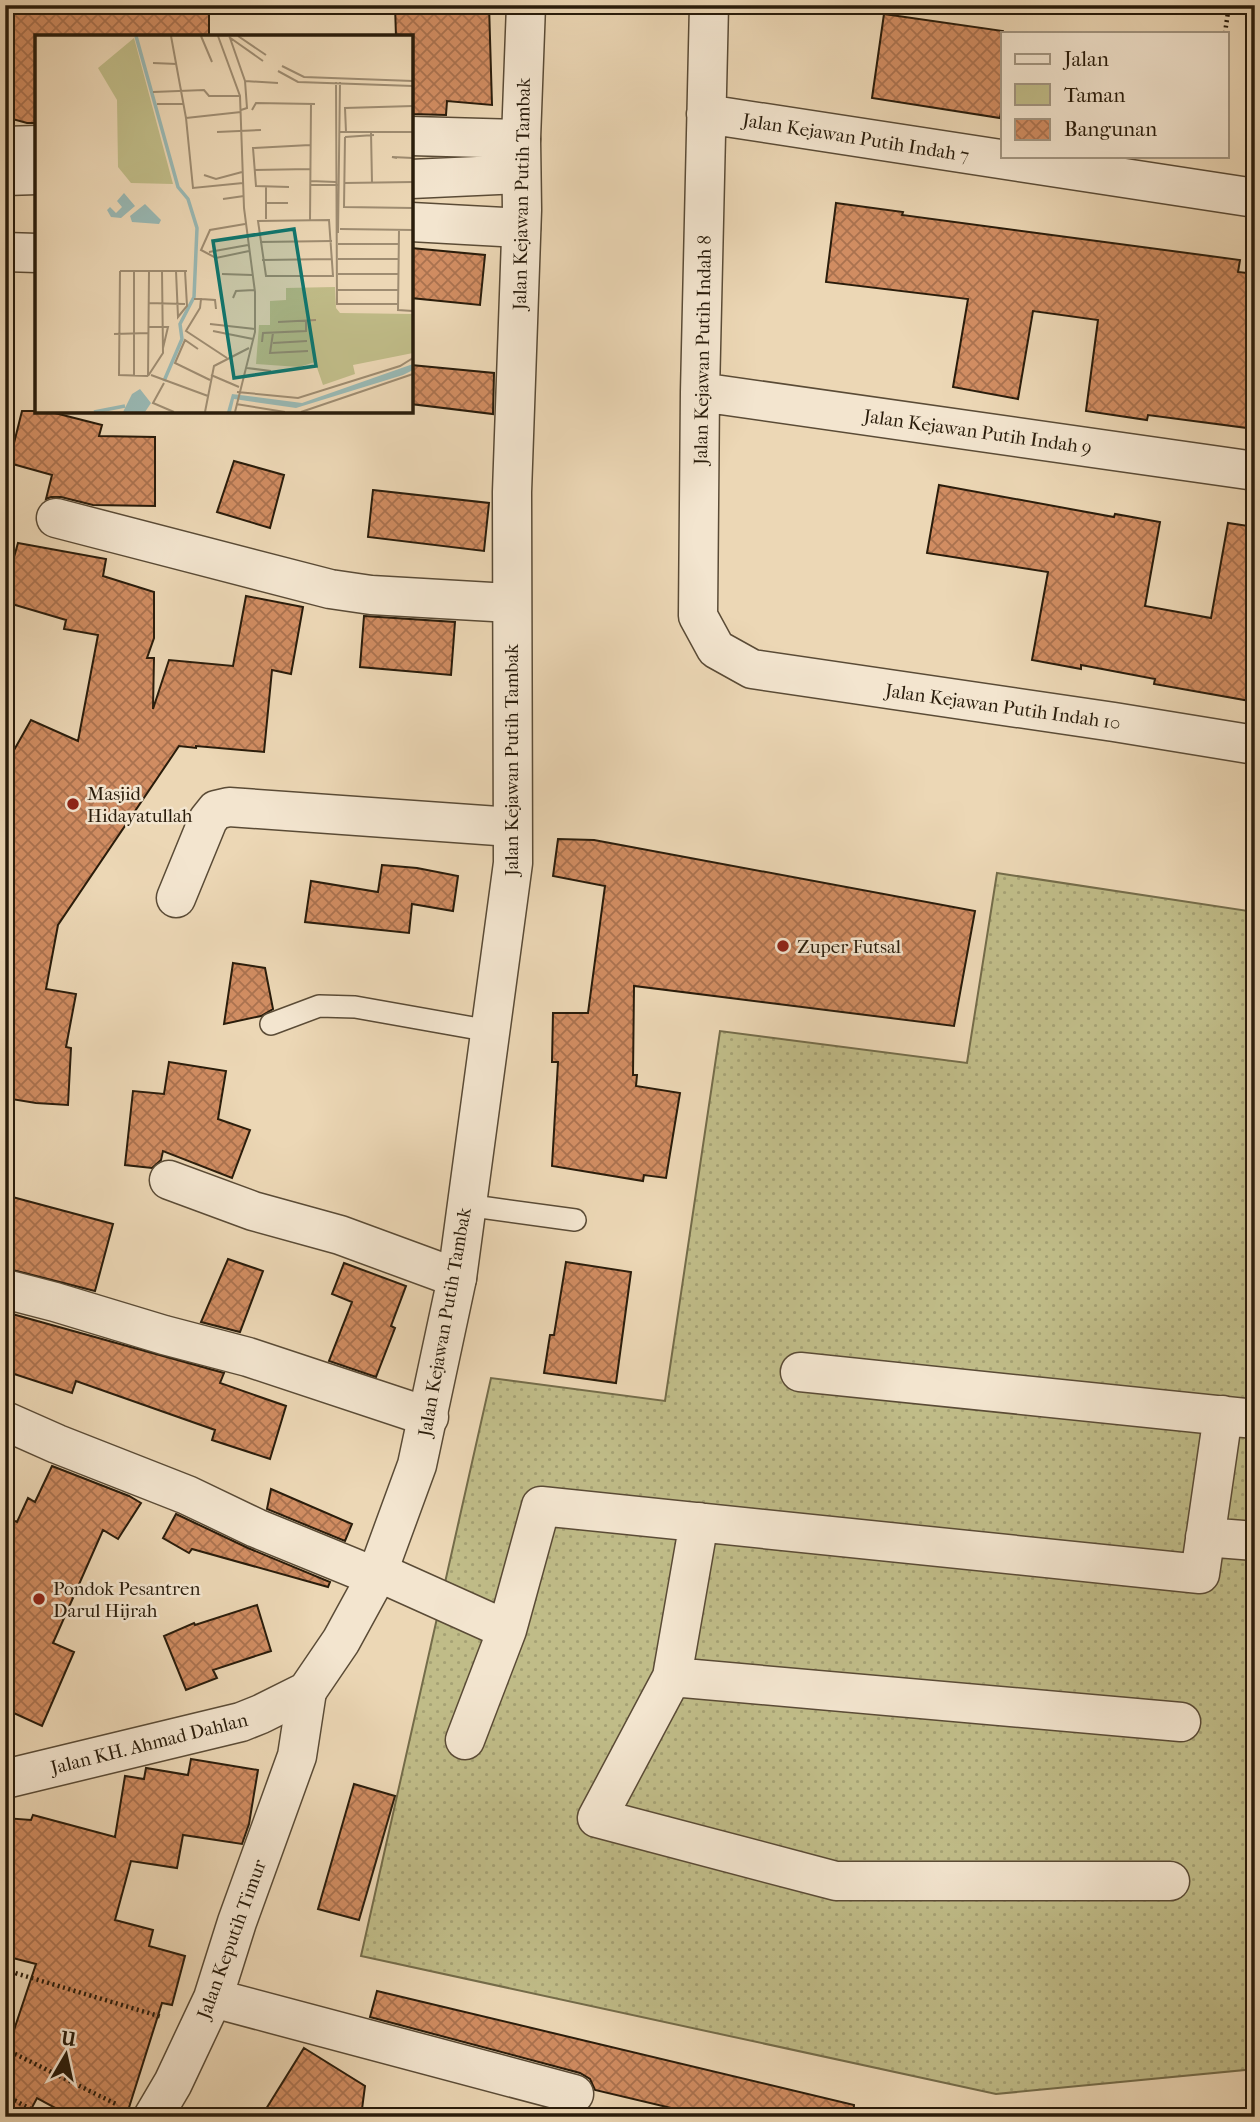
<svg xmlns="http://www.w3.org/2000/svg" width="1260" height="2122" font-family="'IM FELL French Canon',serif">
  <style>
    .green { fill: url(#green-dots); stroke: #746c4a; stroke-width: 2 }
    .building { fill: url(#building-cross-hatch); stroke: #291c0b; stroke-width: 2 }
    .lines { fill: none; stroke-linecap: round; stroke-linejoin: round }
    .service-casing { stroke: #5a4b36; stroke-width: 24 }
    .minor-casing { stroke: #5a4b36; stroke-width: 41 }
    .tertiary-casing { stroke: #5a4b36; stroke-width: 41 }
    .path { stroke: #291c0b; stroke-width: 4.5; stroke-dasharray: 2 3.5; stroke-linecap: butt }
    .service { stroke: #f3e5cf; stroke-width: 21 }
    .minor { stroke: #f3e5cf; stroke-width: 38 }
    .tertiary { stroke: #f3e5cf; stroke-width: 38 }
    .poi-dot { fill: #8f2418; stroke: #f3e5cf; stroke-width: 2.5 }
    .labels { text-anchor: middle; stroke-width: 5; stroke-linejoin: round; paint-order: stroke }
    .street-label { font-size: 19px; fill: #291c0b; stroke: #f3e5cf }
    .poi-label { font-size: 19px; fill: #291c0b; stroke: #f3e5cf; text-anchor: start }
    .inset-river { fill: none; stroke: #99b8b3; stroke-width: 3.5 }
    .inset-road { fill: none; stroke: #9e8c71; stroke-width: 2 }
    .view { fill: #0f766e; fill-opacity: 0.15; stroke: #0f766e; stroke-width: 3.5 }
    .inset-edge { fill: none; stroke: #291c0b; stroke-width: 3.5 }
  </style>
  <defs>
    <pattern id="green-dots" width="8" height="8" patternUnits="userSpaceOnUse" patternTransform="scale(1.75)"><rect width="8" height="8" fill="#c0bc88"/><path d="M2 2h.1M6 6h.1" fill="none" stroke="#a5a174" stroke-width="1.8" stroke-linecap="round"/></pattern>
    <pattern id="building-cross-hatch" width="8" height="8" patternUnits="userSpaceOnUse" patternTransform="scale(1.75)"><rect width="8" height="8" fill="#d18d62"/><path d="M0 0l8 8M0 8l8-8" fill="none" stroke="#aa724f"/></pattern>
  </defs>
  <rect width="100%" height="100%" fill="#ecd7b5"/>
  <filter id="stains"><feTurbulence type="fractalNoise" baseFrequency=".00286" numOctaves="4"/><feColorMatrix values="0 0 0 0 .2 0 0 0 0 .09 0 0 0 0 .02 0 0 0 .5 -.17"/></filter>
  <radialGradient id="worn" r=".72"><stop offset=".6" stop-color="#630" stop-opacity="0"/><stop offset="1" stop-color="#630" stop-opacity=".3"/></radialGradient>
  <!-- green -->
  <path class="green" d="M997 873 1255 912V2069L996 2094 361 1956 491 1378 665 1401 720 1031 967 1063Z"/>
  <!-- building -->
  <path class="building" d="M5 5H209V37H37V123H27L5 117Z
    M395 5H489L492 105 447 101 446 115 411 114V37H396Z
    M884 14 1003 31V100L1000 118 872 98Z
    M836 203 903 212 902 215 1240 260 1238 272 1255 274V429L1148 415 1147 420 1086 411 1098 320 1033 311 1018 399 953 387 968 299 826 282Z
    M411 248 485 255 480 305 411 298Z
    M411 365 494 373 493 414 411 404Z
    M22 411H47L102 425 99 436 155 437V506L93 505 61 497H51L46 499 52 475 9 463Z
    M234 461 284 475 270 528 217 512Z
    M939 485 1114 517 1115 514 1160 522 1145 606 1211 618 1228 523 1255 527V673L1250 701 1154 684 1155 679 1081 665V669L1032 660 1048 572 927 553Z
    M373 490 489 503 484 551 368 537Z
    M18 543 106 559 103 576 154 592V638L147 658H154L153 709 169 660 233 666 246 596 303 607 291 674 272 670 264 752 196 746V748L179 746 58 925 46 989 76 994 66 1047 71 1048 68 1105 36 1103 5 1098V766L31 720 78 741 98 635 64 629 66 620 5 602V589Z
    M364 616 455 622 451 675 360 667Z
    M558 839 594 840 975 911 954 1026 634 986 633 1075H637L636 1086 680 1093 666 1178 644 1175 643 1181 552 1166 558 1062H552L553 1013H588L605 886 553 876Z
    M382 865 417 868 458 876 453 911 412 904 409 933 305 922 311 881 378 892Z
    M233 963 265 968 273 1009 261 1016 224 1024Z
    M169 1062 226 1071 218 1119 250 1130 232 1178 163 1151 161 1160 152 1168 125 1165 133 1091 164 1094Z
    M5 1195 113 1224 95 1291 5 1268Z
    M228 1259 263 1271 240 1332 201 1322Z
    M566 1262 631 1272 616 1383 544 1373 550 1335H554Z
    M344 1263 406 1286 391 1326 395 1328 376 1377 329 1361 352 1302 332 1294Z
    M5 1312 224 1373 220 1383 286 1406 270 1459 212 1440 215 1430 76 1381 72 1393 5 1371Z
    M52 1466 129 1496 141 1503 118 1539 103 1530 53 1643 74 1652 42 1726 5 1709V1517L17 1522 28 1498 35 1502Z
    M271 1489 352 1524 345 1541 267 1509Z
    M176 1514 248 1548 330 1582 328 1587 192 1549 189 1553 163 1538Z
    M257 1605 271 1651 213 1670 217 1678 186 1690 164 1636 194 1623 195 1625Z
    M191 1759 258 1770 249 1824 242 1844 183 1835 177 1868 131 1861 115 1920 153 1930 149 1946 185 1956 172 2005 162 2003 126 2117H72L37 2098 27 2117H5V2057L36 1964 5 1956V1818L31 1820 33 1815 115 1837 125 1776 144 1779 146 1768 188 1775Z
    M354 1784 395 1796 359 1920 318 1909Z
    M377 1991 854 2105 853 2117H709L595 2090 590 2079 580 2073 370 2017Z
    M304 2048 365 2086 361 2117H261Z"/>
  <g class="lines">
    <!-- service casing -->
    <g class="service-casing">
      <path id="service" d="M271 1024 319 1006 355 1007 490 1031
        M466 1205 575 1220"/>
    </g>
    <!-- minor casing -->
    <g class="minor-casing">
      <path id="minor" d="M709 5 700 392 698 616 716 649 752 669 1114 722 1255 745
        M706 114 1255 198
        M411 136 521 139
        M5 146 37 145
        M5 176 37 175
        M411 179 521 174
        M411 222 521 228
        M5 252 37 253
        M700 392 1255 471
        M56 518 330 589 371 595 511 603
        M176 898 208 820 216 810 229 807 512 827
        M169 1180 253 1211 340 1235 457 1278
        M5 1289 55 1302 164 1335 248 1357 429 1417
        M800 1372 1255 1419
        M5 1421 57 1444 187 1495 256 1528 376 1577
        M699 1522 672 1677 597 1818 836 1881H1170
        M1205 1537 1255 1541
        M378 1572 507 1630 465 1740
        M507 1630 541 1506 1200 1574 1223 1415
        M672 1677 1181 1722
        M213 1998 574 2094
        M153 2117 173 2083 213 1998 237 1922 297 1756 307 1691"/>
    </g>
    <!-- tertiary casing -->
    <g class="tertiary-casing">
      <path id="tertiary" d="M5 1779 241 1722 261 1714 307 1691 341 1641 376 1577 417 1465 457 1278 513 863 512 492 522 210 521 139 526 5"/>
    </g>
    <!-- path -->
    <path class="path" d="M1225 33 1229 5
      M5 1970 162 2017
      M5 2001 14 1973
      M5 2049 116 2104
      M5 2095 45 2117"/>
    <!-- service -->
    <use href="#service" class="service"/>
    <!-- minor -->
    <use href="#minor" class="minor"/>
    <!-- tertiary -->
    <use href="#tertiary" class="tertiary"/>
  </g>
  <!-- markers -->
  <g class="poi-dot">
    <circle cx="73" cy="804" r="7"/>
    <circle cx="783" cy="946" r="7"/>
    <circle cx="39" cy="1599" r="7"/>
  </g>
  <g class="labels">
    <!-- street labels -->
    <g class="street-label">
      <text transform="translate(856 137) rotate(9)" y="7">Jalan Kejawan Putih Indah 7</text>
      <text transform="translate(521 194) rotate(-89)" y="7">Jalan Kejawan Putih Tambak</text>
      <text transform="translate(702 350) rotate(-89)" y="7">Jalan Kejawan Putih Indah 8</text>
      <text transform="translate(978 431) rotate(8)" y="7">Jalan Kejawan Putih Indah 9</text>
      <text transform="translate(1003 706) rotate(8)" y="7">Jalan Kejawan Putih Indah 10</text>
      <text transform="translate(511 760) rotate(-90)" y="7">Jalan Kejawan Putih Tambak</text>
      <text transform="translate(444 1322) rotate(-80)" y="7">Jalan Kejawan Putih Tambak</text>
      <text transform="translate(149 1743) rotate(-14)" y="7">Jalan KH. Ahmad Dahlan</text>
      <text transform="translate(231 1939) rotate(-70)" y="7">Jalan Keputih Timur</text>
    </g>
    <!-- poi labels -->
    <g class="poi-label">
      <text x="87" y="800">Masjid<tspan x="87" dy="22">Hidayatullah</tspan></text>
      <text x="797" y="953">Zuper Futsal</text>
      <text x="53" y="1595">Pondok Pesantren<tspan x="53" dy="22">Darul Hijrah</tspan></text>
    </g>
  </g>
  <!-- overview -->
  <g transform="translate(35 35)">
    <rect width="378" height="378" fill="#ecd7b5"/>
    <path d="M300 252 301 273 305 278 378 279V318L318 330 320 339 288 350 280 327 264 332 221 329 224 290H235V266L251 265V253Z" fill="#c0bc88"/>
    <path d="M99 3 138 149 96 148 83 132 82 65 63 33Z" fill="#c0bc88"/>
    <path d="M89 158 100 171 86 183 76 182 72 175 75 172 81 178 87 172 82 166ZM110 169 126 185 124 189 97 187 95 181ZM378 329V335L368 340 261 373 199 364 196 377H192L197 359 267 368ZM105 354 116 368 110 377H88L97 359Z" fill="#99b8b3"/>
    <path class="inset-river" d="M101 1 143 152 153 164 162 193 159 262 145 289 147 304 129 346M59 377 90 371"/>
    <path class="inset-road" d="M136 1 151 83 158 153 208 148M166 1 177 27M183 1 205 61 209 173 220 257V297L200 377M203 1 231 20M194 2 228 26M195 3 210 46 212 73 206 75M118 28 142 29M247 31 269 42 378 46M243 36 263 47 378 51M210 46 243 48M301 47 302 269H363M118 57 169 55 174 61H205M122 69H149M217 75 221 68 280 69M151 83 206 77M182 97 226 95M305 97H378M311 97 310 73 378 71M336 97 337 148M310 102 309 172 378 173M310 102 339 100M362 123 357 122 378 123M219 135 275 134M169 140 181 144 207 137M275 146 301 147M309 148 378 147M275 150H304M231 152V184M254 152 221 151 218 113 275 110M188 164 209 161M231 168H253M275 185 276 69M294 185 298 241H231L223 186ZM210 189 175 195 166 215 181 223 214 216M305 194 378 195M364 195 363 275 378 276M303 198 305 47M225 207 297 206M303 209H363M174 217 213 210M303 224H363M227 225 297 224M85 236 84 340 113 341M85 236H152M141 236 143 282 152 271 150 236M187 239 217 240M303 239H363M302 255H363M198 263 201 256 219 255M159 264H166L165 273 151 296 192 323M166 264 180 265 181 274M113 268 150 269M243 287 281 285M175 289 220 294M113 292H133L128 313M178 296 218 304M238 298 235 318 273 316M79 299 114 298M227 307 228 298 271 296V285M238 308 272 306M163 314 150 305 140 328 175 345M212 333 236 336M116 340 173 361M176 340 204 352M99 341V236M113 341 128 318 127 236M113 341 114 236M129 348 118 368 139 377M202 357 263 363 365 331 378 323M201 369 250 377M170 377 179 331 214 313M266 377 378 339"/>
    <path class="view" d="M259 194 281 331 199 343 178 206Z"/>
    <rect width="378" height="378" class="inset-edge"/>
  </g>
  <!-- margin -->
  <rect width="1260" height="2122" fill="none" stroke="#ecd7b5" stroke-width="28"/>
  <rect x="7" y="7" width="1246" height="2108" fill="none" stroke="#291c0b" stroke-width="3.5"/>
  <rect x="14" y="14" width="1232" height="2094" fill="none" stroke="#291c0b" stroke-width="2"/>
  <!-- legend -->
  <rect x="1001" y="32" width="228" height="126" fill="#f3e5cf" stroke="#a29581" stroke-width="2"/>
  <rect x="1015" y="54" width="35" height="10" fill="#f3e5cf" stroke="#a29581" stroke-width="2"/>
  <text x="1064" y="66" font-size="21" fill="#291c0b">Jalan</text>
  <rect x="1015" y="84" width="35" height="21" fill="#c0bc88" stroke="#a29581" stroke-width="2"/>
  <text x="1064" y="102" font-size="21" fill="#291c0b">Taman</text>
  <rect x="1015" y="119" width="35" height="21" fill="url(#building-cross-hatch)" stroke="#a29581" stroke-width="2"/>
  <text x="1064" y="136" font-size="21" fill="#291c0b">Bangunan</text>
  <!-- north arrow -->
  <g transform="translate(66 2055) rotate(9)" stroke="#f3e5cf" stroke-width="5" paint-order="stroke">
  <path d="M0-5L12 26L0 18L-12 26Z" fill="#291c0b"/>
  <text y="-10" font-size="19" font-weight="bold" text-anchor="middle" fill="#291c0b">U</text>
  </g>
  <rect width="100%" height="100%" filter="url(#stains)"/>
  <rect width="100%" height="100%" fill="url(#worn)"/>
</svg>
